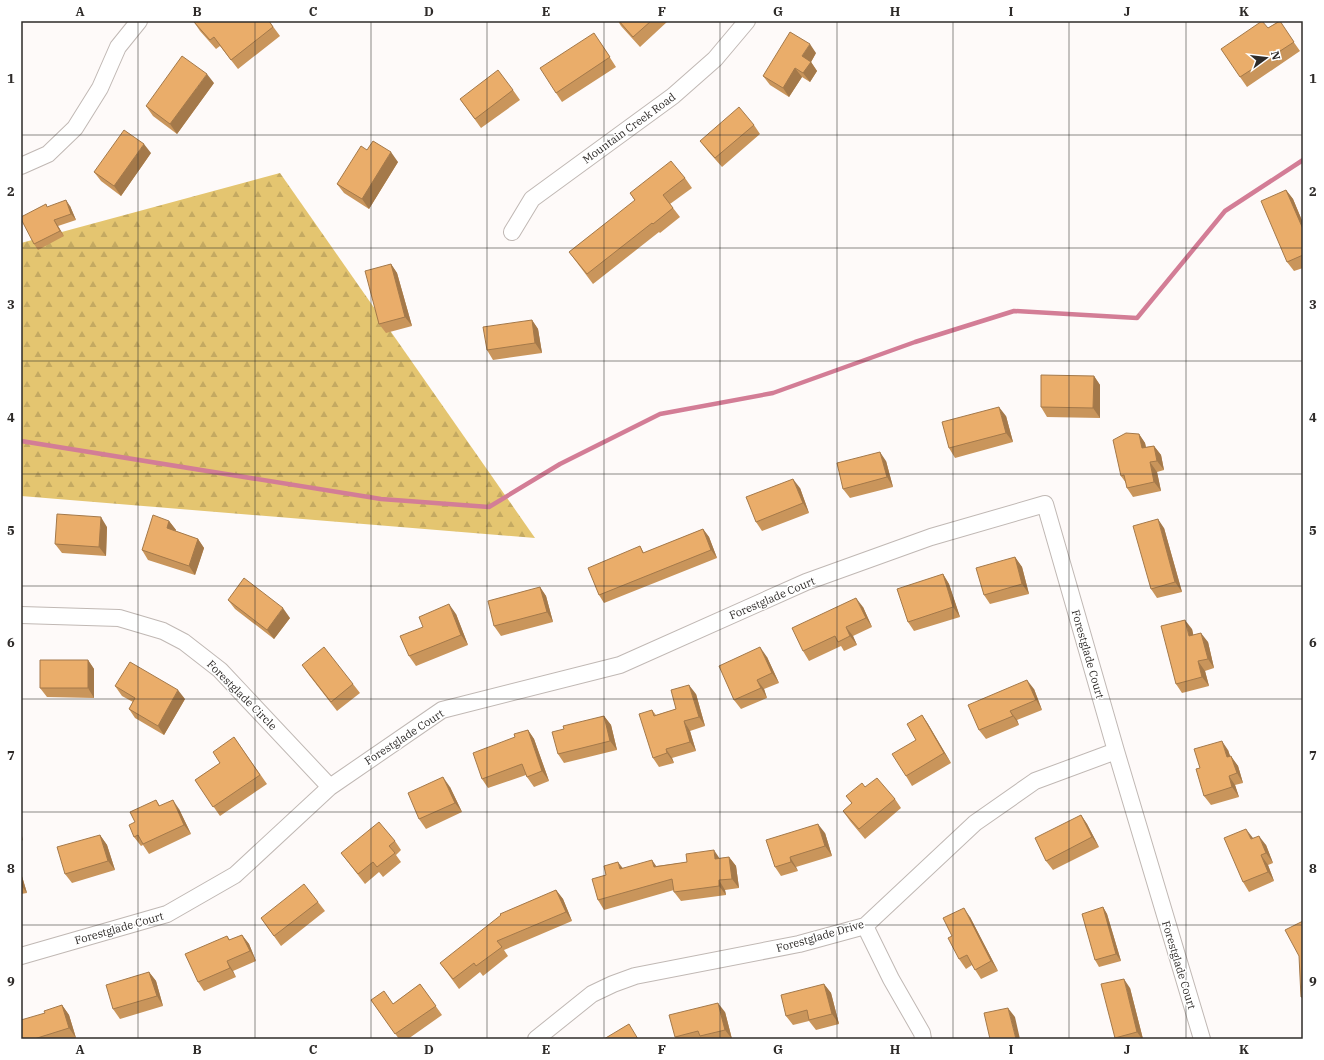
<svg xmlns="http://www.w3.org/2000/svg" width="1324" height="1060" font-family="'IBM Plex Serif',serif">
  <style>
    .forest { fill: url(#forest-firs) }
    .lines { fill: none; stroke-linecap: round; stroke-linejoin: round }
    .stream { stroke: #d37d96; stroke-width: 4.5 }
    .minor-casing { stroke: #c0b8b4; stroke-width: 18 }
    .minor { stroke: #fff; stroke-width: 16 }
    .wall { fill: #c9955b }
    .shaded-wall { fill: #a4794a }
    .building { fill: #eaad6a; stroke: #a4794a }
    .grid { fill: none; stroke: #2e2b29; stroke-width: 1; stroke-opacity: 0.55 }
    .labels { text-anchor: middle; stroke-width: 3; stroke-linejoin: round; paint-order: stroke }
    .street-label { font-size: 11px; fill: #2e2b29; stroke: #fff }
    .neatline { fill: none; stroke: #2e2b29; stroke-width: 1.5 }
    .grid-label { font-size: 13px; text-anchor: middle; font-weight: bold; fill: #2e2b29 }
  </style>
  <defs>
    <pattern id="forest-firs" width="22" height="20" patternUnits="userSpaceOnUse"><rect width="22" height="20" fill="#e4c570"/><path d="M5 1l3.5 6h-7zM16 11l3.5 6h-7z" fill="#c4a961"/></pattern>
  </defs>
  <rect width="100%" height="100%" fill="#fefaf9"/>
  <!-- forest -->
  <path class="forest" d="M280 173 535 538 21 496V243Z"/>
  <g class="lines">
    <!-- stream -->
    <path class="stream" d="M21 441 381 499 489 507 560 464 660 414 773 393 915 342 1014 311 1137 318 1225 211 1303 160"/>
    <!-- minor casing -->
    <g class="minor-casing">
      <path id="minor" d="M21 166 48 154 75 128 100 88 118 47 139 21
        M512 232 532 199 673 96 715 59 747 21
        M21 615 119 618 163 631 184 642 220 670 330 787
        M865 926 891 979 922 1033 923 1039
        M21 956 167 914 235 875 330 787 442 710 620 665 806 582 931 537 1045 504 1116 751 1202 1039
        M536 1039 592 994 613 984 635 976 799 944 865 926 975 823 1035 781 1116 751"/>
    </g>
    <!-- minor -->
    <use href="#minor" class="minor"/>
  </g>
  <!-- wall -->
  <path class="wall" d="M269 21 280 36 238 69 220 46 216 49 200 31 194 22Z
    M618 21H668L640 47 621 26Z
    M1279 21 1300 51 1247 87 1240 77 1268 28Z
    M600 42 616 67 562 102 556 93Z
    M816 53 811 62 817 71 810 82 802 77 789 97 770 85 763 76Z
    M214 83 177 134 153 116 146 106Z
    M513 90 520 100 481 128 460 99Z
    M754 125 760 134 722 167 707 150 700 141Z
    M367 150 398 162 369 209 344 193 337 184Z
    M151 153 121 196 101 181 94 172Z
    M685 178 692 188 670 204 680 217 660 233 659 232 593 284 569 252 635 201 630 193Z
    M1286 190 1293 199 1303 223V268L1294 271 1287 262Z
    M70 206 76 220 58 226 64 236 38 250 34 244 48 207Z
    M391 264 397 273 412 326 386 333 379 324Z
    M532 320 538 329 542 353 493 360 487 350Z
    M1094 376 1100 385V418L1047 417 1041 407Z
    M1006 416 1013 442 955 458 949 448Z
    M1139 434 1145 443 1146 447 1154 446 1161 455 1164 470 1157 472 1161 491 1133 497 1127 488 1126 483 1121 476Z
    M886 461 893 487 850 498 843 489Z
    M800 488 809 513 762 531 756 522Z
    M169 521 176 530 175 531 198 539 204 548 195 575 148 560 142 550Z
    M107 527 106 556 62 553 55 544Z
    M1164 528 1182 592 1157 598 1151 589Z
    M703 529 709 537 717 558 604 603 599 595 640 546 644 553Z
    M1015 557 1022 567 1029 594 990 604 984 595Z
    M943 574 949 584 960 617 914 631 908 622Z
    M540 587 546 596 553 622 501 636 494 626Z
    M228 600 290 618 274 639 235 609Z
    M863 607 872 627 853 636 857 645 844 651 841 646 809 661 803 651Z
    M456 614 468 645 416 666 409 656 423 627Z
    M1192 629 1193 635 1208 642 1214 668 1205 671 1209 686 1182 693 1176 684Z
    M767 657 779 683 764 689 767 698 741 709 734 700Z
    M88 660 94 669V698L47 697 40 688Z
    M302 665 353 684 360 693 337 711 309 675Z
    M115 686 185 699 164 735 135 718 129 709 133 702 122 696Z
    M1034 689 1042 710 1017 720 1019 725 986 739 979 730Z
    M696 694 705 726 690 731 696 751 672 758 674 763 659 767 653 758 652 710 656 715 676 709Z
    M922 715 928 724 951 763 912 786 906 776 916 740Z
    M604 716 611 725 617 750 564 763 558 754 564 729Z
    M528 730 534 739 549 781 534 787 527 777 526 775 488 788 482 779 515 737Z
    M234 737 267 784 220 816 195 780 220 763Z
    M1228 750 1230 756 1238 766 1243 783 1235 785 1239 797 1211 805 1204 796 1200 768Z
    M450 787 462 812 426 829 419 819Z
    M865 787 895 799 901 808 865 839 850 821 843 811 852 804 846 796Z
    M156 800 160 806 179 809 191 834 149 854 143 845 141 846 134 837 135 822Z
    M1081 815 1087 824 1099 847 1053 870 1046 861Z
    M825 833 832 856 796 867 798 871 781 876 775 867Z
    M100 835 107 845 115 870 72 883 65 874Z
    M1253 838 1266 845 1273 863 1268 865 1274 881 1249 892 1243 882Z
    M395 841 401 850 396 855 401 862 383 877 379 872 365 884 348 862 341 853Z
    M729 857 736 866 739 888 725 890 726 895 681 901 674 892V890L604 910 598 900 606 875 623 868 656 866Z
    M21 873 27 893 21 894Z
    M556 890 563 899 572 921 504 950 508 956 483 976 480 972 459 989 440 963Z
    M318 902 325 911 281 946 261 918Z
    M1103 907 1107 914 1121 961 1099 967 1095 960Z
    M970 917 998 971 981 979 972 965 966 969 959 959 952 936Z
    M242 935 249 944 256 961 233 971 236 977 204 991 198 982 227 936 230 940Z
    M149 972 156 981 163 1006 120 1019 113 1009Z
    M420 984 442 1015 408 1039H399L371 1000 393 1004Z
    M824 984 831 993 839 1024 816 1030 809 1021 793 1025 786 1016Z
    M1130 988 1143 1039H1115V1038Z
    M62 1005 69 1015 76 1038 72 1039H21L45 1013Z
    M725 1012 732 1039H676L675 1037Z"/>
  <!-- shaded-wall -->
  <path class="shaded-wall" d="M810 44 816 53 811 62 817 71 810 82 803 73 802 56Z
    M795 68 802 77 789 97 783 88Z
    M207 74 214 83 177 134 170 124Z
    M144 144 151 153 121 196 114 186Z
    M391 152 398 162 369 209 362 199Z
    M1286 190 1293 199 1303 223V229Z
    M66 200 70 206 76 220 71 214Z
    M54 220 58 226 64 236 60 231Z
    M391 264 397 273 412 326 405 317Z
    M532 320 538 329 542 353 535 343Z
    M1094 376 1100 385V418L1093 408Z
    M999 407 1006 416 1013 442 1006 433Z
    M1139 434 1145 443 1148 458 1142 448Z
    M1154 446 1161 455 1164 470 1157 461Z
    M880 452 886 461 893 487 887 477Z
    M1150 462 1157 472 1161 491 1154 482Z
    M793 479 800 488 809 513 803 503Z
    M101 517 107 527 106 556 99 547Z
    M1158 519 1164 528 1182 592 1175 582Z
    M169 521 176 530 173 538 167 528Z
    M703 529 709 537 717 558 711 550Z
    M198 539 204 548 195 575 189 566Z
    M1015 557 1022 567 1029 594 1022 584Z
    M943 574 949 584 960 617 953 607Z
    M540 587 546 596 553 622 547 612Z
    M856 598 863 607 872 627 866 618Z
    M449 604 456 614 468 645 461 635Z
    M283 608 290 618 274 639 267 630Z
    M1185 620 1192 629 1196 646 1189 636Z
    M846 627 853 636 857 645 850 636Z
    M1201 633 1208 642 1214 668 1208 659Z
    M760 647 767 657 779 683 772 673Z
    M88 660 94 669V698L88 688Z
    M1198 661 1205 671 1209 686 1202 677Z
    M757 680 764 689 767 698 761 688Z
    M1027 680 1034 689 1042 710 1036 700Z
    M689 685 696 694 705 726 699 717Z
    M178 690 185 699 164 735 158 726Z
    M1010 711 1017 720 1019 725 1013 716Z
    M922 715 928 724 951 763 944 753Z
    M604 716 611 725 617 750 610 741Z
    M684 721 690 731 696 751 690 742Z
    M528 730 534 739 549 781 542 771Z
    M1222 741 1228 750 1234 767 1227 757Z
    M666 749 672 758 674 763 667 753Z
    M1231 756 1238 766 1243 783 1237 773Z
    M1229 776 1235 785 1239 797 1232 787Z
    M443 777 450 787 462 812 455 803Z
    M173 800 179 809 191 834 184 825Z
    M1081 815 1087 824 1099 847 1092 837Z
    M818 824 825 833 832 856 825 846Z
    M1246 829 1253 838 1251 839Z
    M21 831 23 841 21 838Z
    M100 835 107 845 115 870 108 861Z
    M1259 836 1266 845 1273 863 1266 853Z
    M714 850 720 859H715Z
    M1261 855 1268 865 1274 881 1268 872Z
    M729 857 736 866 739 888 732 879Z
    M790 857 796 867 798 871 791 862Z
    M652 860 659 870 654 867Z
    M618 862 625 871 620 869Z
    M21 873 27 893 21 885Z
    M719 880 725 890 726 895 719 886Z
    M556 890 563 899 572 921 566 912Z
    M1103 907 1107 914 1121 961 1116 954Z
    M964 908 970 917 998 971 991 961Z
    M242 935 249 944 256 961 250 951Z
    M227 961 233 971 236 977 230 968Z
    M149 972 156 981 163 1006 157 996Z
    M1124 979 1130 988 1143 1039H1142L1137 1032Z
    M824 984 831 993 839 1024 832 1014Z
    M718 1003 725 1012 732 1039 725 1030Z
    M62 1005 69 1015 76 1038 69 1028Z
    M1008 1008 1015 1017 1020 1039H1016Z"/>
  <!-- building -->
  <path class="building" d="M195 21H269L273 27 231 60 214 37 210 40 194 22Z
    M619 21H651L633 37Z
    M1262 21 1268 28 1280 21 1294 42 1240 77 1221 49Z
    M790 32 810 44 802 56 811 62 803 73 795 68 783 88 763 76Z
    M594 33 610 57 556 93 540 68Z
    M182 56 207 74 170 124 146 106Z
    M498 70 513 90 475 119 460 99Z
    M739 107 754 125 715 158 700 141Z
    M124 130 144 144 114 186 94 172Z
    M373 141 391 152 362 199 337 184 361 146 367 150Z
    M671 161 685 178 663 195 673 208 653 224 652 223 587 274 569 252 635 200 630 193Z
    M1286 190 1303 229V255L1287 262 1261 201Z
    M66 200 71 214 54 220 60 231 34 244 21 219V217L46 204 47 207Z
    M391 264 405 317 379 324 365 271Z
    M532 320 535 343 487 350 483 327Z
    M1041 375 1094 376 1093 408 1041 407Z
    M999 407 1006 433 949 448 942 422Z
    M1126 433 1139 434 1142 448 1154 446 1157 461 1150 462 1154 482 1127 488 1124 475 1121 476 1113 440Z
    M880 452 887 477 843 489 837 463Z
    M793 479 803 503 756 522 746 497Z
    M57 514 101 517 99 547 55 544Z
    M153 515 169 521 167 528 198 539 189 566 142 550Z
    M1158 519 1175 582 1151 589 1133 526Z
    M703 529 711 550 599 595 588 568 640 546 643 553Z
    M1015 557 1022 584 984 595 976 568Z
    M943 574 953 607 908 622 897 589Z
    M244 578 283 608 267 630 228 600Z
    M540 587 547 612 494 626 488 601Z
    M856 598 866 618 846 627 850 636 838 642 835 636 803 651 792 628Z
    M449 604 461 635 409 656 400 636 423 627 419 617Z
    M1185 620 1189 636 1201 633 1208 659 1198 661 1202 677 1176 684 1161 626Z
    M324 647 353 684 331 702 302 665Z
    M760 647 772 673 757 680 761 688 734 700 719 666Z
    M40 660H88V688H40Z
    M130 662 178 690 158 726 129 709 135 698 115 686Z
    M1027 680 1036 700 1010 711 1013 716 979 730 968 705Z
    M689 685 699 717 684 721 690 742 666 749 667 753 653 758 639 714 652 710 654 716 676 709 671 690Z
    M922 715 944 753 906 776 892 754 916 740 907 724Z
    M604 716 610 741 558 754 552 732 564 729 563 726Z
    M528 730 542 771 527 777 522 764 482 779 473 753 515 737 514 734Z
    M234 737 260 775 213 807 195 780 220 763 213 752Z
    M1222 741 1227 757 1231 756 1237 773 1229 776 1232 787 1204 796 1196 769 1200 768 1194 749Z
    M443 777 455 803 419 819 408 793Z
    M877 778 895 799 859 829 843 811 852 803 846 796 862 783 865 787Z
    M156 800 159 806 173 800 184 825 143 844 138 835 134 837 129 825 135 822 130 812Z
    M1081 815 1092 837 1046 861 1035 838Z
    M379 822 395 841 389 846 395 853 377 867 373 862 358 874 341 853Z
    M818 824 825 846 790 857 791 862 775 867 766 840Z
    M1246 829 1251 839 1259 836 1266 853 1261 855 1268 872 1243 882 1224 838Z
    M100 835 108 861 65 874 57 847Z
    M714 850 715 859 729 857 732 879 719 880V886L674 892 672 879 598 900 592 879 606 875 604 866 618 862 620 869 652 860 654 867 687 862 686 854Z
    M304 884 318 902 274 936 261 918Z
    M556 890 566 912 497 941 502 947 476 966 474 963 453 979 440 963 501 915 500 914Z
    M1103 907 1116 954 1095 960 1082 914Z
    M964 908 991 961 975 970 967 955 959 959 948 938 952 936 943 918Z
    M1303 921V997H1301L1299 956 1285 930Z
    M242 935 250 951 227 961 230 968 198 982 185 954 227 936 229 940Z
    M149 972 157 996 113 1009 106 985Z
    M1124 979 1137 1032 1115 1038 1101 984Z
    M420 984 436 1006 395 1034 371 1000 384 991 393 1004Z
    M824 984 832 1014 809 1020 807 1010 786 1016 781 995Z
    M718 1003 725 1030 700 1036 698 1031 675 1037 669 1015Z
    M62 1005 69 1028 34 1039H21V1020L45 1013 44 1011Z
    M1008 1008 1016 1039H990L984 1013Z
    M629 1024 638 1039H604Z"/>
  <!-- grid -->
  <path class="grid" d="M138 21V1039M255 21V1039M371 21V1039M487 21V1039M604 21V1039M720 21V1039M837 21V1039M953 21V1039M1069 21V1039M1186 21V1039M21 135H1303M21 248H1303M21 361H1303M21 474H1303M21 586H1303M21 699H1303M21 812H1303M21 925H1303"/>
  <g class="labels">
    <!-- street labels -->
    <g class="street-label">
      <text transform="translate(629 128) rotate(-36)" y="4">Mountain Creek Road</text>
      <text transform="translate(772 598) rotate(-23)" y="4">Forestglade Court</text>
      <text transform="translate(1088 654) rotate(74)" y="4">Forestglade Court</text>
      <text transform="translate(242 695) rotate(45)" y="4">Forestglade Circle</text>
      <text transform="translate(404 737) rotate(-33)" y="4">Forestglade Court</text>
      <text transform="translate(119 928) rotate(-16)" y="4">Forestglade Court</text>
      <text transform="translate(820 936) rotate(-16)" y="4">Forestglade Drive</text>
      <text transform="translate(1179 965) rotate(73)" y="4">Forestglade Court</text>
    </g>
  </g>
  <!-- border -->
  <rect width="1324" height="1060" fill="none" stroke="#ffffff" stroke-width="44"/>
  <!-- north arrow -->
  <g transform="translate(1266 58) rotate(75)" stroke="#ffffff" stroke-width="3" paint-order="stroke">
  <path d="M0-3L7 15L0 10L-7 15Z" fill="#2e2b29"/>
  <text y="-6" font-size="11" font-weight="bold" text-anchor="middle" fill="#2e2b29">N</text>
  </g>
  <rect x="22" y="22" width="1280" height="1016" class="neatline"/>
  <g class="grid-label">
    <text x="80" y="16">A</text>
    <text x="197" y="16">B</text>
    <text x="313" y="16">C</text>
    <text x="429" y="16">D</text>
    <text x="546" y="16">E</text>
    <text x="662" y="16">F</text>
    <text x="778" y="16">G</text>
    <text x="895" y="16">H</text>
    <text x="1011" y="16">I</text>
    <text x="1127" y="16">J</text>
    <text x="1244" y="16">K</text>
    <text x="11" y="83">1</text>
    <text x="1313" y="83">1</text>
    <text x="11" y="196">2</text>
    <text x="1313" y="196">2</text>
    <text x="11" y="309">3</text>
    <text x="1313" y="309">3</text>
    <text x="11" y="422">4</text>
    <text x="1313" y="422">4</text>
    <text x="11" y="535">5</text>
    <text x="1313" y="535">5</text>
    <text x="11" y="647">6</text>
    <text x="1313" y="647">6</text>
    <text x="11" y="760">7</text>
    <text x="1313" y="760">7</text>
    <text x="11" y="873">8</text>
    <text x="1313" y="873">8</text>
    <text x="11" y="986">9</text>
    <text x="1313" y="986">9</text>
    <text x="80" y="1054">A</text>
    <text x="197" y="1054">B</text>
    <text x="313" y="1054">C</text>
    <text x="429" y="1054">D</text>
    <text x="546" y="1054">E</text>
    <text x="662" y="1054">F</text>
    <text x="778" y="1054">G</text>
    <text x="895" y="1054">H</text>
    <text x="1011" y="1054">I</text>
    <text x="1127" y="1054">J</text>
    <text x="1244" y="1054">K</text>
  </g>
</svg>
